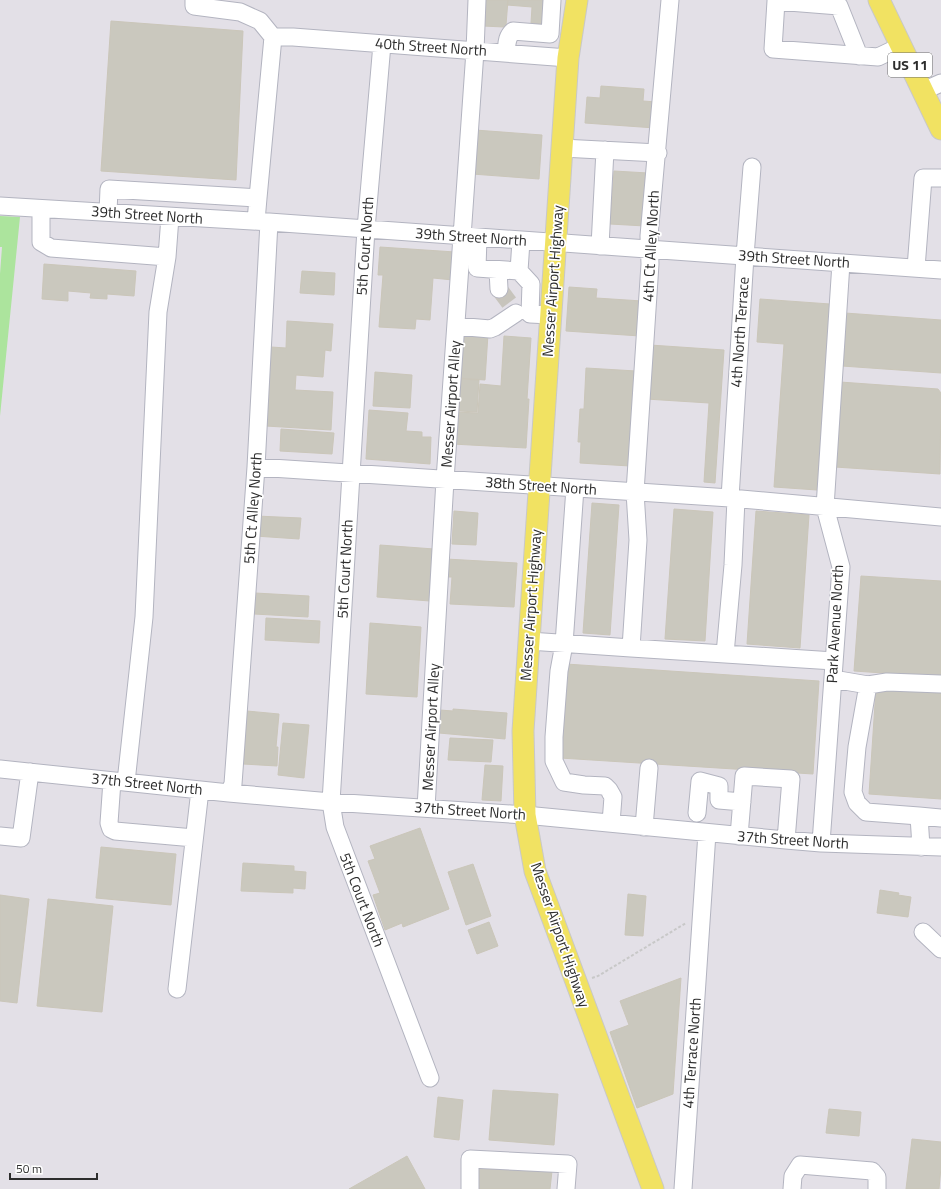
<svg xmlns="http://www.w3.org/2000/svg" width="941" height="1189" font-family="'Titillium Web',sans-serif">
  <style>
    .industrial { fill: #e3e0e7 }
    .green { fill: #ace49d }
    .building { fill: #cac8be; stroke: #cac6b9 }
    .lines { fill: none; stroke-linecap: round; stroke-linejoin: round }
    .minor-tunnel { stroke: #c7c4bc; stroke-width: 17; stroke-dasharray: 17 8; stroke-linecap: butt }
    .minor-casing { stroke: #b3b4c0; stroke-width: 19 }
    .major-casing { stroke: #c8c8c8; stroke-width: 23 }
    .path { stroke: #c8c8c8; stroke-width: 2; stroke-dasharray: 3 2; stroke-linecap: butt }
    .minor { stroke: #fff; stroke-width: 17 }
    .major { stroke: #f1e262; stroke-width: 21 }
    .labels { text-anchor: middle; stroke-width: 3.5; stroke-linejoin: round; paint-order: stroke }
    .shield { fill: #fff; stroke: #6c6c6c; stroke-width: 1 }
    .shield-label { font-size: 14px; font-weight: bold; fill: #2d2d2d }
    .street-label { font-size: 15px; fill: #2d2d2d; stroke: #fff }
  </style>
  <rect width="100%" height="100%" fill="#eeeae0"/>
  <!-- industrial -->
  <path class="industrial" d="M0 0H941V1189H0Z"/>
  <!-- green -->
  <path class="green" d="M0 216 20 217 0 416V274L2 247H0Z"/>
  <!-- building -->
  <path class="building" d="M485 0H508L506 25 504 27 483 26Z
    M508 0H547L545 24 531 23 532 7 507 5Z
    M111 21 243 31 236 180 101 171Z
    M601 86 644 89 643 101 657 102 655 128 585 123 587 97 600 98Z
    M475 130 542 135 539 179 472 174Z
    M614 171 648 173 645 226 610 224Z
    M380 247 455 252 453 280 433 278 430 320 416 319 415 329 379 327 383 275H378Z
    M44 264 136 271 134 296 107 294V299L90 298 91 293 68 291V301L42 299Z
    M302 271 335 273 334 295 300 293Z
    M569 287 597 289 596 298 642 301 640 336 566 331Z
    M760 299 830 304 817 490 774 487 784 344 757 342Z
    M845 313 941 320V373L842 366Z
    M287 321 333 324 331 351 325 350 323 377 296 375 295 390 333 392 331 430 266 426 271 347 286 348Z
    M460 332 488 334 485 380 457 378Z
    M504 336 531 338 527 399H529L526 448 452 444 454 412 478 413 480 384 501 386Z
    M650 345 724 350 715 483 704 482 709 403 646 399Z
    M586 368 636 371 630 466 580 463 581 442H578L580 409H584Z
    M375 372 412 375 410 408 373 406Z
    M461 379 479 380 477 412 459 411Z
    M840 382 938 389 941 393 940 474 835 467Z
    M369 410 408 413 406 431 422 432V437H431L430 464 366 459Z
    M281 429 334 433 332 454 280 451Z
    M592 503 619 505 610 635 583 633Z
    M674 509 713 512 705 641 665 639Z
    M454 511 478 513 476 545 452 544Z
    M756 511 809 515 800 648 747 644Z
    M256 516 301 518 299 539 255 536Z
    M380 545 434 549 430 601 377 597Z
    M446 559 517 563 514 607 450 604 452 577H444Z
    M861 576 941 581V677L854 671Z
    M255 593 309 596 308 617 254 614Z
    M266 618 320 621 319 643 265 640Z
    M370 623 421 627 417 697 366 694Z
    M566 664 819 681 813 774 560 758Z
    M876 689 941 693V799L869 794Z
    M453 709 507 713 505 739 439 733 440 710 453 711Z
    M247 711 279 714 276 747H278L277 766 243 764Z
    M283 723 309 725 304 778 278 775Z
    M450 738 493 740 491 762 448 760Z
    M485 765 503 766 501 801 482 800Z
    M420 828 449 909 403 927 402 923 385 930 373 895 380 893 368 861 375 859 370 846Z
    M101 847 176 854 171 905 96 898Z
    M243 863 294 866V871L306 872 305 889 293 888V893L241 891Z
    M473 864 491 916 466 925 448 872Z
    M880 890 899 893 898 895 911 897 908 917 877 913Z
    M628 894 646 896 643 936 625 935Z
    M0 895 29 899 17 1003 0 1001Z
    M48 899 113 906 102 1012 37 1006Z
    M489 922 498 946 477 954 468 930Z
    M681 978 673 1094 637 1108 610 1032 629 1025 620 1001Z
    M493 1090 558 1094 554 1145 489 1140Z
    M438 1097 463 1100 459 1140 434 1137Z
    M829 1109 861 1112 859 1136 826 1133Z
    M912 1139 941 1142V1167L939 1189H906Z
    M407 1156 425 1189H349Z
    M477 1166 552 1171 550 1189H475Z"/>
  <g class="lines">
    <!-- minor-tunnel -->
    <path class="minor-tunnel" d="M499 289 511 305"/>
    <!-- minor casing -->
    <g class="minor-casing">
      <path id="minor" d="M194 0V6L240 12 260 21 273 37H293L568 58
        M382 44 366 229 331 802 335 827 430 1078
        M506 53C507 45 506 37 513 31L550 34 552 0
        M859 56 839 6 776 1 773 49 878 57 901 46
        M923 91 941 83
        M562 148 658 153
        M258 198 273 37
        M0 206 269 222 941 270
        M41 209V242L51 248 167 257
        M108 212 109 189 258 198 256 221
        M478 238 477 268 519 271 531 284 530 314 550 315
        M600 246 605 150
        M916 268 923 178H941
        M498 270 499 289
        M519 271 521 241
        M456 326 490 329 495 327 516 313
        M256 467 730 498 941 517
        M575 488 564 644 559 671 554 737V761L564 782 584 785 605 786 609 790 613 797 611 823
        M730 498 745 256 752 167
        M529 641 631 648 638 540 635 492 650 264 649 236 670 0
        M631 648 834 661
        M725 654 733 565 736 499
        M833 679 868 685
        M0 769 229 793 331 802 525 815 786 840 821 843 941 847
        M112 781 109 823 111 829 115 831 194 838
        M126 782 144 617 158 312 167 257 170 217
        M229 793 233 784 256 467 269 222
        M426 808 445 480 475 51 477 0
        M697 813 700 781 719 786V800L742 802
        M919 816 941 818
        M644 827 649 768
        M0 836 21 838 30 772
        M739 836 744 776 791 779 786 840
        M821 843 841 567 825 507 841 263
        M921 847 919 816 866 812 857 803 853 792 857 747 868 685 887 682 941 684
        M923 932 941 949
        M177 989 200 790
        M470 1189V1159L568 1164 566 1189
        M683 1189 707 833
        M792 1189 793 1176 800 1165 872 1171 877 1177V1189"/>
    </g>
    <!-- major casing -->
    <g class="major-casing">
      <path id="major" d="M577 0 568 58 523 731 525 815 535 871 653 1189
        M879 0 941 129"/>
    </g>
    <!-- path -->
    <path class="path" d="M592 978 598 976 686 923"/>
    <!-- minor -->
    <use href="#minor" class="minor"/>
    <!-- major -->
    <use href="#major" class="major"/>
  </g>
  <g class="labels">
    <!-- shield labels -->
    <rect class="shield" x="888" y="53" width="44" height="24" rx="3"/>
    <g class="shield-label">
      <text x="910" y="70">US 11</text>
    </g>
    <!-- street labels -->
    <g class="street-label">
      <text transform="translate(431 47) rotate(4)" y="5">40th Street North</text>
      <text transform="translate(147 215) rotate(4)" y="5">39th Street North</text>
      <text transform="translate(471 237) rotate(4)" y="5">39th Street North</text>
      <text transform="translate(365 246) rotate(-86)" y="5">5th Court North</text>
      <text transform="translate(651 246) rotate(-87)" y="5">4th Ct Alley North</text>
      <text transform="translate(794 259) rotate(4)" y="5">39th Street North</text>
      <text transform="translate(553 281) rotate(-86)" y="5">Messer Airport Highway</text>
      <text transform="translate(740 332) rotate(-86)" y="5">4th North Terrace</text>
      <text transform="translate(451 404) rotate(-86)" y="5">Messer Airport Alley</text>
      <text transform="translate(541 486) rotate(4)" y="5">38th Street North</text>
      <text transform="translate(253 508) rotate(-86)" y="5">5th Ct Alley North</text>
      <text transform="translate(345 569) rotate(-87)" y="5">5th Court North</text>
      <text transform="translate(531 605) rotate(-86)" y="5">Messer Airport Highway</text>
      <text transform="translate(835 624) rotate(-87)" y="5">Park Avenue North</text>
      <text transform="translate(431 727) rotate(-87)" y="5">Messer Airport Alley</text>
      <text transform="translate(147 784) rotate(6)" y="5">37th Street North</text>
      <text transform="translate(470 811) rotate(4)" y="5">37th Street North</text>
      <text transform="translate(793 840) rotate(4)" y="5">37th Street North</text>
      <text transform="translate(362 900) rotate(69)" y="5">5th Court North</text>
      <text transform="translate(560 935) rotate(71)" y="5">Messer Airport Highway</text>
      <text transform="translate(692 1053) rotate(-86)" y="5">4th Terrace North</text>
    </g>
  </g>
  <!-- scale -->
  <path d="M10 1173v6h87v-6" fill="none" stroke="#2d2d2d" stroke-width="2"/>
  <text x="16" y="1173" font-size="12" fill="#2d2d2d" stroke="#ffffff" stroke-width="3" paint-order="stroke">50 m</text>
</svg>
